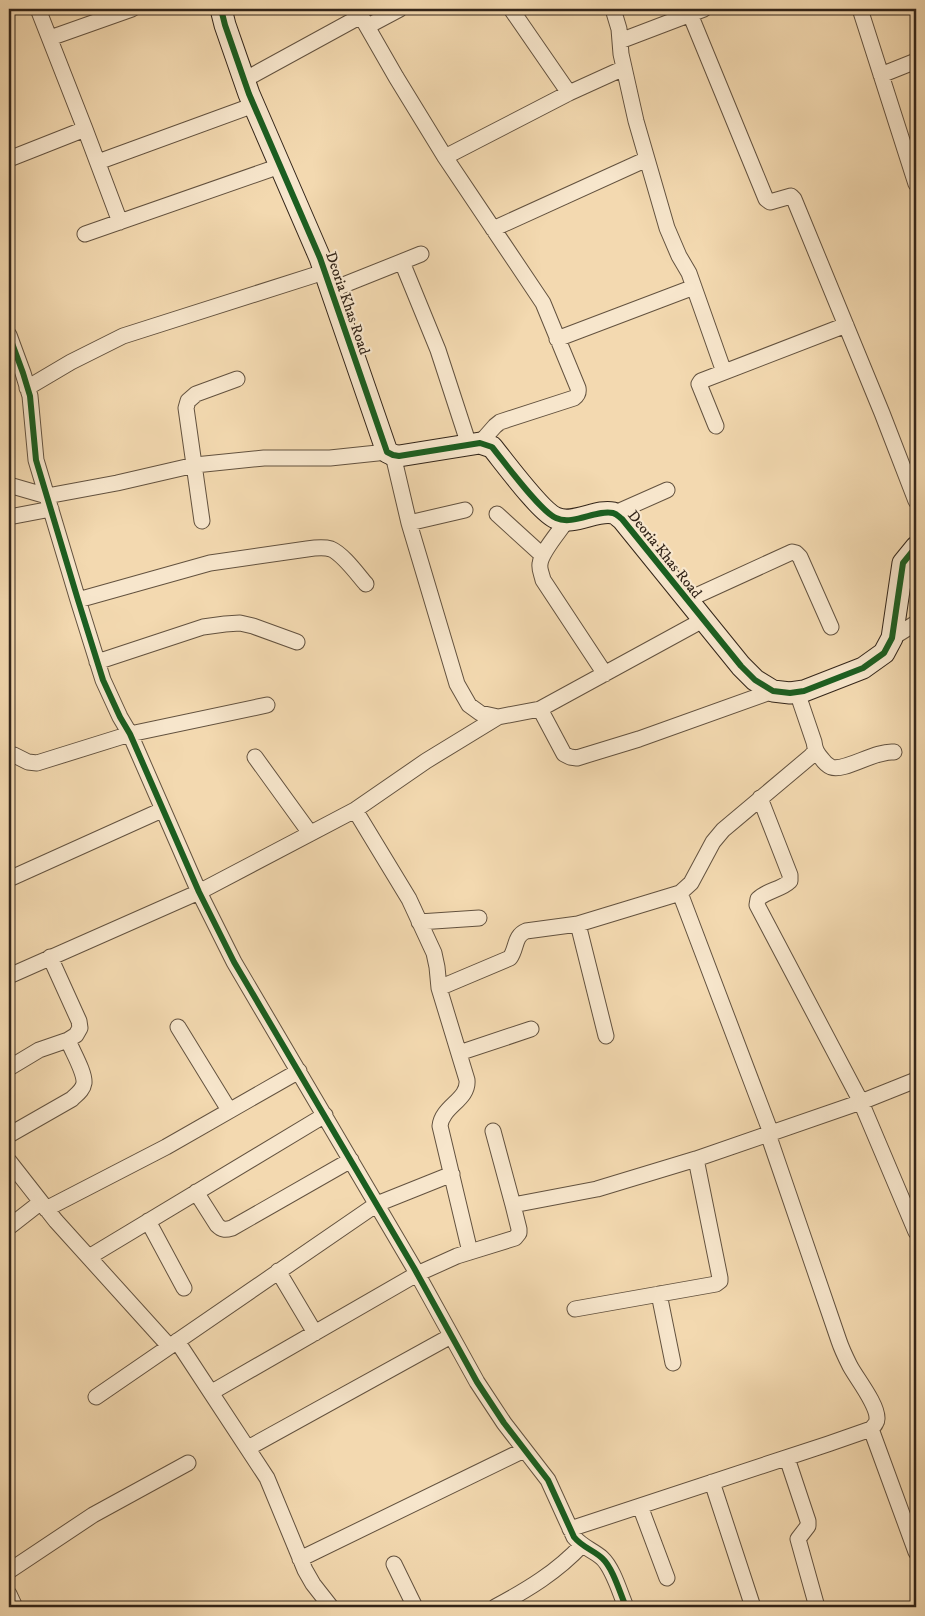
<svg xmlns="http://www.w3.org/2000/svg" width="925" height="1616" font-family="'IM FELL DW Pica',serif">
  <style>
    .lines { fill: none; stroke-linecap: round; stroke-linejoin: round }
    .street-casing { stroke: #63523f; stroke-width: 17 }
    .secondary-casing { stroke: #332519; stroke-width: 23 }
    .street { stroke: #f7e6cc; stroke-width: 15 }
    .secondary { stroke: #f7e6cc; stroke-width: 21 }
    .cycleway-casing { stroke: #f7e6cc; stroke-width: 9 }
    .cycleway { stroke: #1b5e20; stroke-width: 6 }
    .labels { text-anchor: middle; stroke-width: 4.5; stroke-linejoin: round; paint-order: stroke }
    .street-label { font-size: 15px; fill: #332519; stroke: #f7e6cc }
  </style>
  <rect width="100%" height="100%" fill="#f3d9b0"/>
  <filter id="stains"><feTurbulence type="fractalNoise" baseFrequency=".004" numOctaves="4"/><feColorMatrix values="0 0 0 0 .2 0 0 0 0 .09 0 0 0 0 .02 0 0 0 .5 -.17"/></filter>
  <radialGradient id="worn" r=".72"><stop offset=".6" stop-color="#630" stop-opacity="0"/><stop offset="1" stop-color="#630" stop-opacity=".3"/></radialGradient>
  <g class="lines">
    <!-- street casing -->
    <g class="street-casing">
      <path id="street" d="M38 9 85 129 120 222
        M357 9 396 77 445 157 543 303 578 388C579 393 578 395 574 398L500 422 495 426 480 443
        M511 9 569 93
        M613 9 619 29 621 54 636 121 667 228 679 256 689 273 724 372
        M860 9 916 184
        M690 14 766 199 770 202 791 196 794 199 882 413 916 501
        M368 26 400 9
        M50 38 132 9
        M620 41 704 9
        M881 75 916 61
        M244 80 361 16
        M445 157 569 93 624 68
        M9 159 85 129
        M98 162 254 105
        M493 229 647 159
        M85 234 280 166
        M402 262 438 350 469 445
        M331 290 421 254
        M9 335 23 373 30 396 36 460 78 600 103 680 120 717 130 734 199 892 234 962 414 1268 477 1382 504 1423 548 1480 574 1537C582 1547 593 1550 602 1558 613 1568 620 1593 626 1607
        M557 339 694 287
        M27 388 71 362 123 336 324 272
        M716 426 699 384 701 381 846 325
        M393 455 409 523 457 684 469 705 480 713 498 717 540 709 703 620
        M9 485 47 496 117 483 195 465 264 458H330L387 452
        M615 513 667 490
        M497 514 542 555
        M9 517 51 509
        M567 520C560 531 541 552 540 564 539 569 542 575 543 580L605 674
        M202 521 186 408 188 401 196 394 237 379
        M409 523 465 510
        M78 600 210 563 307 549C314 548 324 547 331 549 343 554 358 575 366 584
        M687 600 792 552 796 553 800 557 831 627
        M892 638 916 623
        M97 662 203 627 225 624 240 623 253 626 297 642
        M797 692 814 742C815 750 817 753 822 759 824 762 827 765 831 767 845 772 875 750 894 752
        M540 709 564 754 570 757 577 758 639 739 773 691
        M9 755H14L28 762 37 763 130 734 267 705
        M255 757 310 833
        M760 798 790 875V881C781 890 767 890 758 899L757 905 861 1102 916 1232
        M355 810 409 899 434 953 437 967 439 988 467 1080C469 1100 442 1106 440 1126L470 1252
        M9 879 162 810
        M680 893 771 1133
        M419 922 479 918
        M578 924 606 1036
        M9 976 199 892 355 810 426 761 498 717
        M439 988 510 958C517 948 514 936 526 931L578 924 680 893 691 883 713 842 723 830 811 756 815 751
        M178 1027 229 1110
        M459 1053 531 1029
        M9 1068 39 1050 68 1040 76 1035 80 1028 79 1021 50 957
        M9 1135 72 1099C77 1094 83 1090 84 1083 85 1072 72 1051 68 1040
        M9 1161 56 1221 169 1346
        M196 1192 217 1225C222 1230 225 1230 232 1228L351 1160
        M513 1205 597 1189 696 1159 861 1102 916 1080
        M46 1209 166 1147 299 1071
        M148 1221 184 1288
        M9 1227 41 1202
        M89 1257 325 1115
        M278 1271 315 1333
        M659 1294 673 1363
        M575 1309 716 1284 720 1281V1278L696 1159
        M177 1341 267 1478 305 1570 313 1584 331 1607
        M212 1392 417 1274 457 1256 515 1238 519 1233V1229L513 1205 493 1131
        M96 1397 377 1204 452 1174
        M871 1429 916 1552
        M248 1448 451 1336
        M787 1458 808 1521V1526L798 1539 817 1607
        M712 1482 753 1607
        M640 1506 667 1578
        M570 1529 828 1444 871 1429C874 1426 877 1423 877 1419 878 1405 857 1379 850 1366 846 1358 842 1350 839 1341L768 1134
        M300 1559 524 1450
        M394 1564 415 1607
        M9 1571 93 1515 188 1463
        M9 1594 15 1607
        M495 1607C527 1590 557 1572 582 1545"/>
    </g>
    <!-- secondary casing -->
    <g class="secondary-casing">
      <path id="secondary" d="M221 9 225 25 249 94 320 258 387 452 393 455 399 456 480 443 492 447C505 463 541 512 556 518 573 526 597 509 613 513 617 514 619 517 622 519L741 666 755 680 773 691 790 693 804 691 863 668 884 653 892 638 903 563 916 547"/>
    </g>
    <!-- street -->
    <use href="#street" class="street"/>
    <!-- secondary -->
    <use href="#secondary" class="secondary"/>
    <!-- cycleway casing -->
    <g class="cycleway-casing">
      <path id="cycleway" d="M221 9 225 25 249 94 320 258 387 452 393 455 399 456 480 443 492 447C505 463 541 512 556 518 573 526 597 509 613 513 617 514 619 517 622 519L741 666 755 680 773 691 790 693 804 691 863 668 884 653 892 638 903 563 916 547
        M9 335 23 373 30 396 36 460 78 600 103 680 120 717 130 734 199 892 234 962 414 1268 477 1382 504 1423 548 1480 574 1537C582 1547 593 1550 602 1558 613 1568 620 1593 626 1607"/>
    </g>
    <!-- cycleway -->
    <use href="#cycleway" class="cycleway"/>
  </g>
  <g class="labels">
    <!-- street labels -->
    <g class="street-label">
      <text transform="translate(348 303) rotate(71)" y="5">Deoria Khas Road</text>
      <text transform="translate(665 554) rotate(51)" y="5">Deoria Khas Road</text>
    </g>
  </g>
  <!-- margin -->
  <rect width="925" height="1616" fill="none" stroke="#f3d9b0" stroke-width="30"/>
  <rect x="10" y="10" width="905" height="1596" fill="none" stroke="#332519" stroke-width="2.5"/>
  <rect x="15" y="15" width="895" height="1586" fill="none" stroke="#332519"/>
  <rect width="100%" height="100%" filter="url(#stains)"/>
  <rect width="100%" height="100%" fill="url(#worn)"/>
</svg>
